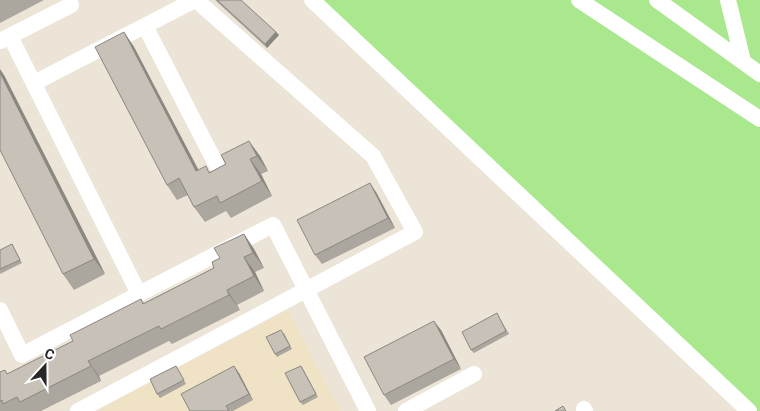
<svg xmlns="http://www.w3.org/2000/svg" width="760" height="411" font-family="Roboto,sans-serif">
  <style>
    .education { fill: #f0e3c5 }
    .green { fill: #aae88e }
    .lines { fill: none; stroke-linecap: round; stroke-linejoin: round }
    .minor { stroke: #fff; stroke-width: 16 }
    .wall { fill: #aba69e }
    .shaded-wall { fill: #8b8781 }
    .building { fill: #c7c1b8; stroke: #8b8781 }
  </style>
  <rect width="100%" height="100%" fill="#ece4d7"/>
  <!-- education -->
  <path class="education" d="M288 310 341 411H96Z"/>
  <!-- green -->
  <path class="green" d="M320 0H760V411H756Z"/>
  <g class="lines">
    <!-- minor -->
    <path class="minor" d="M312 0 749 411
      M579 0 760 119
      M657 0 760 74
      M728 0 743 61
      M145 26 216 164
      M0 41 71 5
      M34 83 195 0
      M139 294 273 225 368 411
      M0 310 22 355 139 294 10 36
      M584 409 585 411
      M78 411 415 232 373 156 196 0
      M406 411 474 374"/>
  </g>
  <!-- wall -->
  <path class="wall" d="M0 0H44L0 23Z
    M215 0H241L279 35 267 48Z
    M124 32 134 47 198 170 210 172 226 164 221 155 260 156 268 171 261 174 272 196 231 218 226 211 205 222 194 207 188 195 177 200 167 185Z
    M4 75 105 274 74 290 63 274Z
    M376 192 395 228 322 264 315 255Z
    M244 234 254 249 264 268 255 272 264 291 237 305 240 310 172 344 169 341 99 376 101 381 41 411H0V372L8 374 73 341 141 299 144 303 214 268 220 258Z
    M12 244 22 263 0 274V250Z
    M499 317 509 334 474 353 471 350Z
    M441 330 461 369 391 405 384 395Z
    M284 333 292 349 277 357 275 354Z
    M176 366 186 384 160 398 157 394Z
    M303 369 318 397 303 405 300 402Z
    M239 373 253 400 233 411H190Z"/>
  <!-- shaded-wall -->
  <path class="shaded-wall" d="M124 32 134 47 207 186 196 171Z
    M276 32 279 35 267 48 265 44Z
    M0 69 4 75 105 274 94 259 0 73Z
    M249 141 260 156 268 171 257 156Z
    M250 159 261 174 272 196 262 181Z
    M370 183 376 192 395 228 388 218Z
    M244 234 254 249 264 268 253 253Z
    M244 257 255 272 264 291 254 276Z
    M227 290 237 305 240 310 229 295Z
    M434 321 441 330 461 369 454 359Z
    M88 361 99 376 101 381 91 366Z
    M234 366 239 373 253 400 249 394Z"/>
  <!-- building -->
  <path class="building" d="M217 0H241L276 32 265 44Z
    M124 32 196 171 206 166 209 173 226 164 221 155 249 141 257 156 250 159 262 181 220 203 217 196 194 207 179 178 167 185 95 47Z
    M0 73 94 259 63 274 0 150Z
    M370 183 388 218 315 255 297 220Z
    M244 234 253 253 244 257 254 276 227 290 229 295 161 329 159 326 88 361 91 366 20 402 17 397 3 404 2 400 0 401V372L5 370 7 374 73 341 70 335 141 299 143 304 214 268 212 262 220 258 214 248Z
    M12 244 20 260 0 269V250Z
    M497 313 506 331 471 350 462 332Z
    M434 321 454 359 384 395 364 357Z
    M281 330 290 346 275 354 266 337Z
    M176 366 184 380 157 394 150 379Z
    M234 366 249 394 226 406 229 411H190L181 394Z
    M301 366 316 394 300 402 285 373Z
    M563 406 566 411H555Z"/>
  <!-- north arrow -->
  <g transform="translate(45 366) rotate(21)" stroke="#ffffff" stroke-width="4" paint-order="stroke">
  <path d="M0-4L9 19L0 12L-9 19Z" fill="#282828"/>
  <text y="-8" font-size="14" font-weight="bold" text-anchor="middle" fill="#282828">С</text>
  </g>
</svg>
